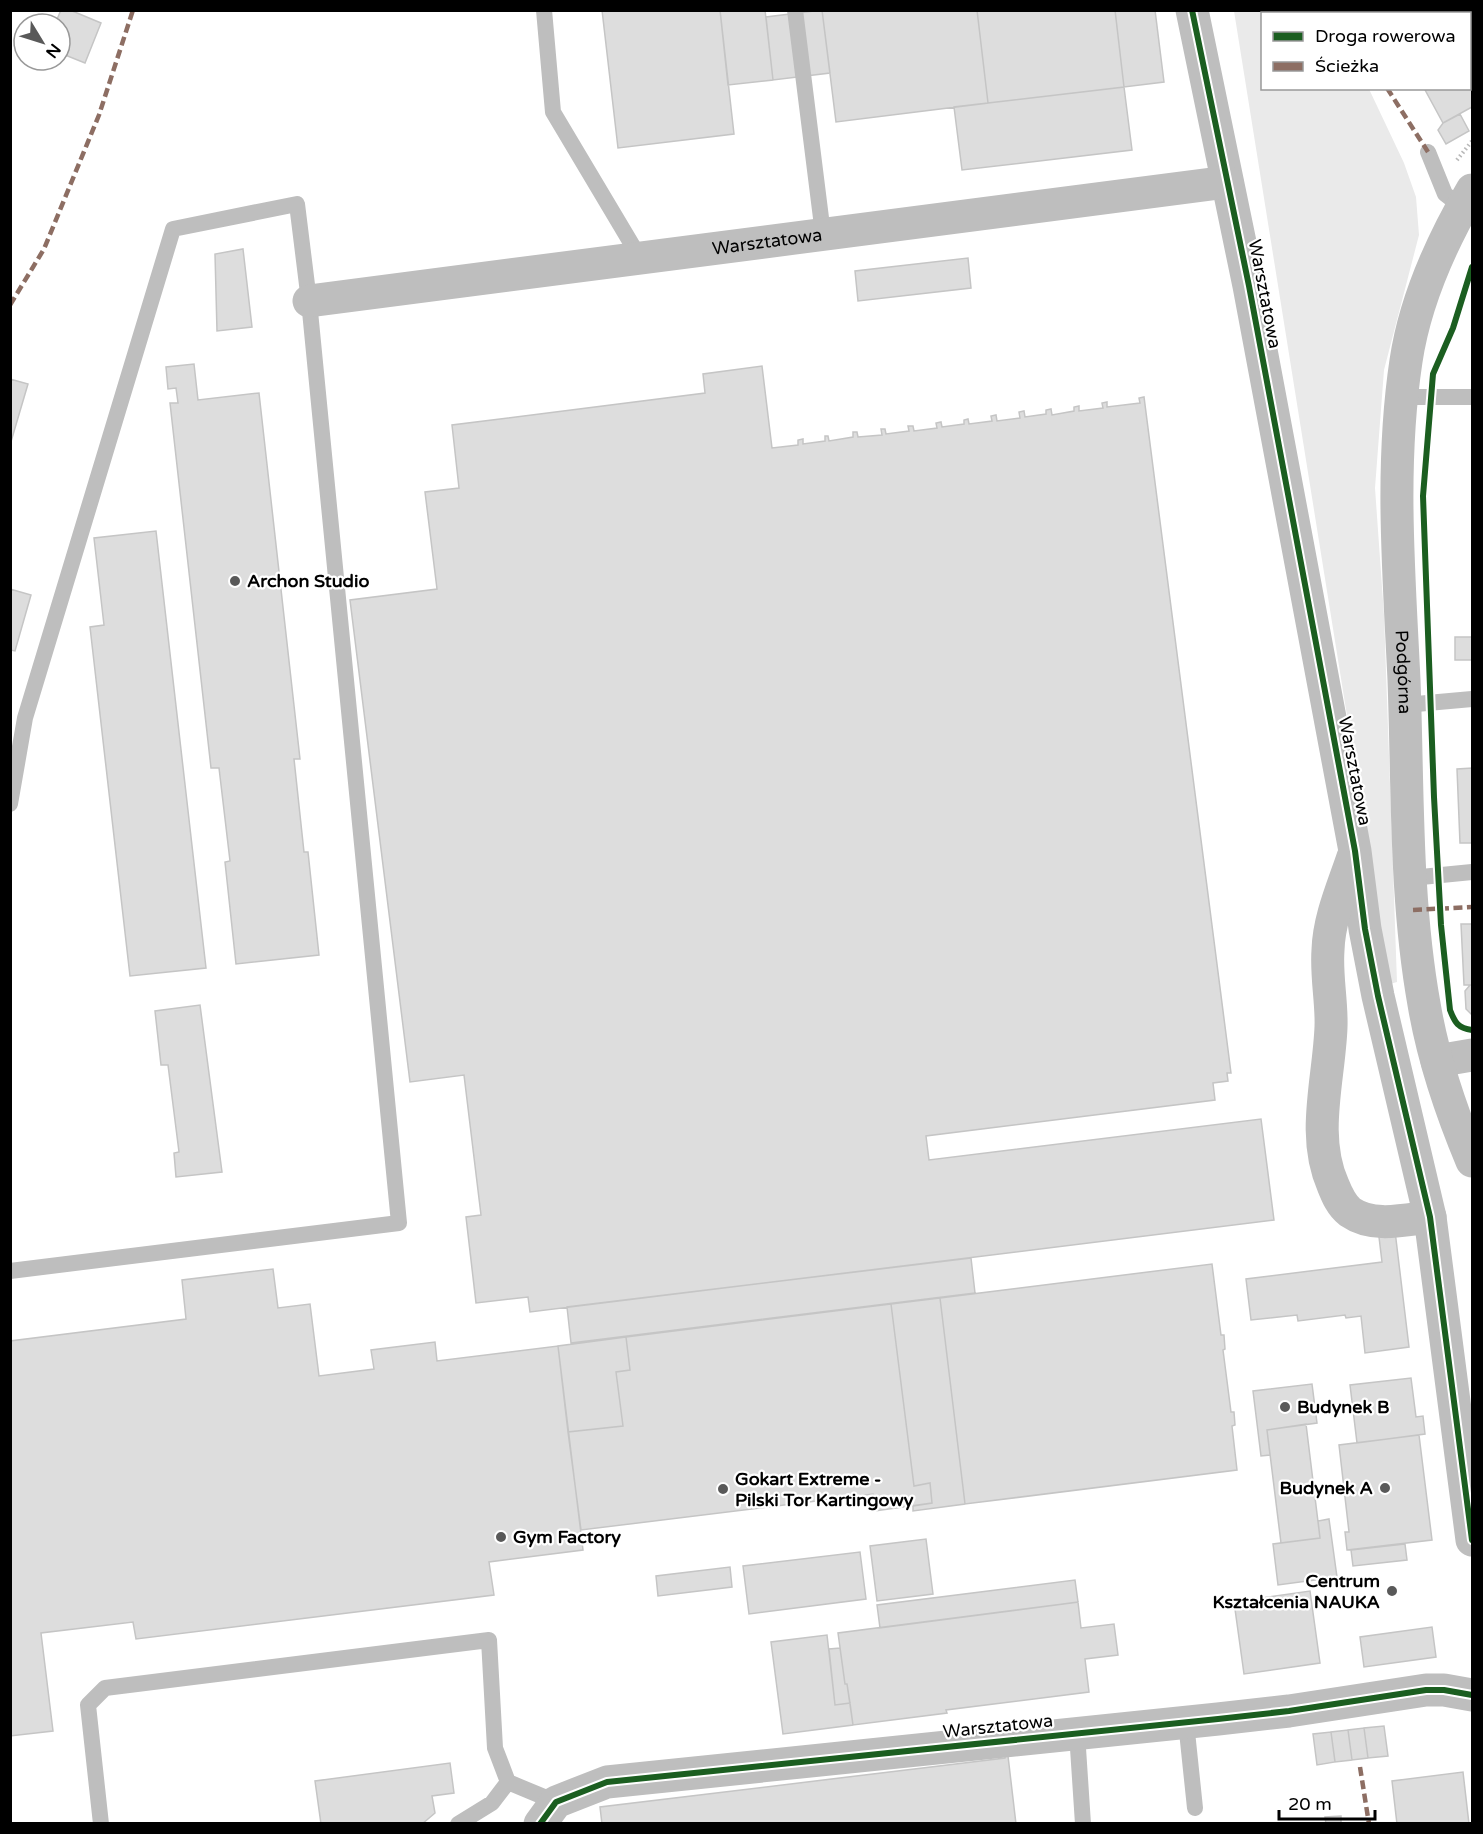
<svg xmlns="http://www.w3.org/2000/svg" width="1483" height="1834" font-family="'Varela Round',sans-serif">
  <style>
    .green { fill: #eaeaea }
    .building { fill: #ddd; stroke: #c5c5c5; stroke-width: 1.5 }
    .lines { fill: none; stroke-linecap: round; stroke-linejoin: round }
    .path { stroke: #b8b8b8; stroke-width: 4; stroke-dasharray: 1.5 3; stroke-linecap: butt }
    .service { stroke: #bebebe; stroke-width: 16 }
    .minor { stroke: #bebebe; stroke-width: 33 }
    .tertiary { stroke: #bebebe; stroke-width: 33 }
    .quiet { stroke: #8d6e63; stroke-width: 4.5; stroke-dasharray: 9 4.5; stroke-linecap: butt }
    .cycleway-casing { stroke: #fff; stroke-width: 10 }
    .cycleway { stroke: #1b5e20; stroke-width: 6 }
    .poi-dot { fill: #595959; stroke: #fff; stroke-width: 2 }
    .labels { text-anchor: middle; stroke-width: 4.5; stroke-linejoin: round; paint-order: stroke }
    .street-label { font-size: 18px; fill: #000; stroke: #fff }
    .poi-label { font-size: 18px; font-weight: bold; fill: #000; stroke: #fff; text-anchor: start }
  </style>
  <rect width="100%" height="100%" fill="#fff"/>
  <!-- green -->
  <path class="green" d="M1234 11H1290V13L1262 14V88L1369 89 1404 163 1416 197 1419 235 1384 370 1375 488 1384 615 1397 982 1390 984Z"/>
  <!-- building -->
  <path class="building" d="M61 10H70L101 23 85 63 60 53V24H55Z
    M602 10H720L734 134 618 148Z
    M720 10H765L773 80 728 85Z
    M822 10 830 73 773 80 766 17Z
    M822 10H977L988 103 836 122Z
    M977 10H1115L1124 87 988 103Z
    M1115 10H1155L1164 82 1124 87Z
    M1378 10H1448L1450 14H1378Z
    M1470 49 1472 54V107L1443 123 1424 88H1470Z
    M1124 87 1132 150 962 170 954 107Z
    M1460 114 1469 131 1446 144 1438 130 1443 123Z
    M243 249 252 327 217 331 215 254Z
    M968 258 971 288 858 301 855 271Z
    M194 364 198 400 259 393 300 759H294L304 852H308L319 955 236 964 225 862 230 861 219 768H211L170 403H178L176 388 168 389 166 367Z
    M762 366 772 448 798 445V440L803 439V444L825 441V436H828L829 441 853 437V432H857L858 437 882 435 881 429H885L886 434 909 431 908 426H913L914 431 937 428 936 423 941 422 942 427 964 424V420L968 419 969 424 992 421 991 416 996 415 997 421 1020 418 1019 412 1024 411 1025 417 1046 414V410L1051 409 1052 415 1074 411V407L1079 406V411L1103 408 1102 403 1107 402V407L1140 403 1139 398 1144 397 1231 1073H1227L1228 1081 1213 1083 1215 1100 926 1136 929 1160 1261 1119 1274 1220 530 1312 528 1297 476 1303 466 1217 481 1215 464 1075 410 1082 350 600 437 589 425 492 459 488 452 425 705 393 703 374Z
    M10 379 28 384 10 445Z
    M156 531 206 968 130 976 90 627 104 625 94 538Z
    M10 589 31 595 15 651 10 650Z
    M1455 637H1472V660H1455Z
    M1472 768V843H1460L1457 769Z
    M1461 924H1472V985H1464Z
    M1470 985H1472V1015L1466 1009 1465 991Z
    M200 1005 222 1172 176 1177 174 1153 179 1152 168 1065H161L155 1011Z
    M1395 1231 1409 1347 1365 1353 1361 1316 1346 1318 1345 1315 1298 1321 1297 1315 1251 1320 1246 1279 1382 1262 1379 1237Z
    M971 1258 975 1293 571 1343 567 1307Z
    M1212 1264 1221 1335H1224L1225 1349 1223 1350 1231 1412H1234L1235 1425 1232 1426 1237 1470 965 1504 940 1298Z
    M273 1269 278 1308 310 1304 319 1376 374 1369 371 1350 435 1342 437 1361 558 1346 583 1550 489 1562 494 1595 136 1639 133 1622 41 1633 53 1731 10 1736V1341L186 1319 182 1280Z
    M940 1298 965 1504 913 1511V1506L932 1503 930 1483 914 1486 891 1304Z
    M891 1304 914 1486 930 1483 932 1503 875 1511 873 1494 581 1530 568 1432 623 1426 616 1372 630 1370 626 1337Z
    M626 1337 630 1370 616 1372 623 1426 568 1432 558 1346Z
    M1411 1378 1416 1417 1423 1416 1425 1434 1357 1443 1350 1385Z
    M1312 1384 1317 1423 1267 1430 1270 1455 1261 1456 1253 1391Z
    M1306 1424 1320 1538 1281 1543 1267 1430Z
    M1419 1435 1432 1540 1347 1550 1345 1532H1349L1339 1445Z
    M1329 1519 1337 1577 1278 1585 1273 1544 1320 1538 1318 1521Z
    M926 1539 933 1594 877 1601 870 1546Z
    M1405 1544 1407 1560 1353 1566 1351 1550Z
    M860 1552 866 1599 749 1614 743 1566Z
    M730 1567 732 1587 658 1596 656 1576Z
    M1075 1580 1078 1602 880 1628 877 1605Z
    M1310 1591 1320 1663 1244 1674 1234 1602Z
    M1078 1602 1081 1628 1114 1624 1118 1655 1085 1659 1089 1692 946 1710 947 1713 853 1725 847 1684H845L838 1633Z
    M1432 1627 1436 1657 1364 1667 1360 1637Z
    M827 1635 835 1705 850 1703 853 1725 783 1734 771 1642Z
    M840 1648 845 1684H847L850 1703 835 1705 829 1649Z
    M1384 1726 1388 1756 1368 1758 1364 1728Z
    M1364 1728 1368 1758 1352 1760 1348 1730Z
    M1348 1730 1352 1760 1335 1762 1331 1732Z
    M1331 1732 1335 1762 1317 1765 1313 1734Z
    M1005 1756H1008L1016 1824H602L600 1807 1005 1758Z
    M450 1763 454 1793 432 1796 435 1813 422 1824H321L315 1781Z
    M1463 1772 1469 1824H1397L1392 1781Z
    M1341 1816V1824H1326L1325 1817Z"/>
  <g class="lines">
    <!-- path -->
    <path class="path" d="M1463 10 1465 14
      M1470 23 1472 29
      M1457 160 1472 141"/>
    <!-- service -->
    <path class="service" d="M544 10 553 112 640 258
      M795 10 823 234
      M1428 152 1445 194 1467 211
      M1402 397H1472
      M1405 705 1472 699
      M10 804 25 718 173 229 297 204 309 301 399 1223 10 1271
      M1411 878 1472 872
      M1186 1722 1195 1808
      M1077 1733 1083 1824
      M101 1824 88 1705 105 1688 489 1640 495 1748 508 1782 556 1802V1807
      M458 1824 492 1803 508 1782"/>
    <!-- minor -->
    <g class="minor">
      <path d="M1192 10 1249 286 1355 851 1365 929 1378 996 1430 1217 1472 1540"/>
      <path id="s1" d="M309 301 1227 182"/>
      <path d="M1353 857C1343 887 1329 918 1328 950 1326 976 1332 1002 1331 1027 1329 1080 1311 1135 1333 1185 1337 1195 1341 1205 1350 1212 1373 1228 1404 1220 1430 1217"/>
      <path d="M1437 1061 1472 1055"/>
      <path d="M540 1824 556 1802 607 1782 1218 1719 1289 1711 1426 1690H1444L1472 1695"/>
    </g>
    <!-- tertiary -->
    <path class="tertiary" id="s2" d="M1472 190C1441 243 1415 300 1406 361 1390 467 1399 574 1404 680 1408 788 1405 898 1424 1004 1433 1058 1451 1111 1472 1161"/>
    <!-- quiet -->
    <path class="quiet" d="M1342 10 1343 14
      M1387 88 1428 152
      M10 305 44 249 99 115 133 10
      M1413 910 1472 907
      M1360 1767 1369 1824"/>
    <!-- cycleway casing -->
    <g class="cycleway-casing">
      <path id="cycleway" d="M1192 10 1249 286 1355 851 1365 929 1378 996 1430 1217 1472 1540
        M1472 267 1453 328 1433 374 1423 496 1434 797 1441 925 1450 1010C1455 1023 1458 1028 1472 1030
        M540 1824 556 1802 607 1782 1218 1719 1289 1711 1426 1690H1444L1472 1695"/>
    </g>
    <!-- cycleway -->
    <use href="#cycleway" class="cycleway"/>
  </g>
  <!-- markers -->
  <g class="poi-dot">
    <circle cx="235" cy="581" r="6"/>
    <circle cx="1285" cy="1407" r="6"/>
    <circle cx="1385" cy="1488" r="6"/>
    <circle cx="723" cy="1489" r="6"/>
    <circle cx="501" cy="1537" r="6"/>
    <circle cx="1392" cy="1591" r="6"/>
  </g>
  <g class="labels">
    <!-- street labels -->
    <g class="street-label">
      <text dy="6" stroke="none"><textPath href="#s1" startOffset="462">Warsztatowa</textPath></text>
      <text transform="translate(1265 294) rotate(79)" y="6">Warsztatowa</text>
      <text dy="6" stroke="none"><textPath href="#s2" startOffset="496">Podgórna</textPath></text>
      <text transform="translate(1355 771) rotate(79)" y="6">Warsztatowa</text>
      <text transform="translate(998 1726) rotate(-6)" y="6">Warsztatowa</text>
    </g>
    <!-- poi labels -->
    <g class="poi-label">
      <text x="247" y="587">Archon Studio</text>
      <text x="1297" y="1413">Budynek B</text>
      <text x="735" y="1485">Gokart Extreme -<tspan x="735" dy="21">Pilski Tor Kartingowy</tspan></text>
      <text x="1373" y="1494" text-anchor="end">Budynek A</text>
      <text x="513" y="1543">Gym Factory</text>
      <text x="1380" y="1587" text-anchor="end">Centrum<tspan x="1380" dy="21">Kształcenia NAUKA</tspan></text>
    </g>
  </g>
  <!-- border -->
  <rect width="1483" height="1834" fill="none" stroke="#000000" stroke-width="24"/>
  <!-- legend -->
  <rect x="1261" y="12" width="210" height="78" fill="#ffffff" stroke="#999999" stroke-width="1.5"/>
  <rect x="1273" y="32" width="30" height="9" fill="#1b5e20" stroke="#999999" stroke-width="1.5"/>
  <text x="1315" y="42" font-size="18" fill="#000000">Droga rowerowa</text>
  <rect x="1273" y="62" width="30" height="9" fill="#8d6e63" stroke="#999999" stroke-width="1.5"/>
  <text x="1315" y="72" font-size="18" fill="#000000">Ścieżka</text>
  <!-- north arrow -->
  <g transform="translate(42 42) rotate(128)"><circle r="28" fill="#ffffff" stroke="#999999" stroke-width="1.5"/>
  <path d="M0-4.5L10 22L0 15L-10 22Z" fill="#595959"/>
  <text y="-9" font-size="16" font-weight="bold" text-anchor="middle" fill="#000000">N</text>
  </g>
  <!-- scale -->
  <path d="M1279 1810v9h96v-9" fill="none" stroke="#000000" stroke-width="3"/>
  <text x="1288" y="1810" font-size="18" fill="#000000" stroke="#ffffff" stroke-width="4.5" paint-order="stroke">20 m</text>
</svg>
